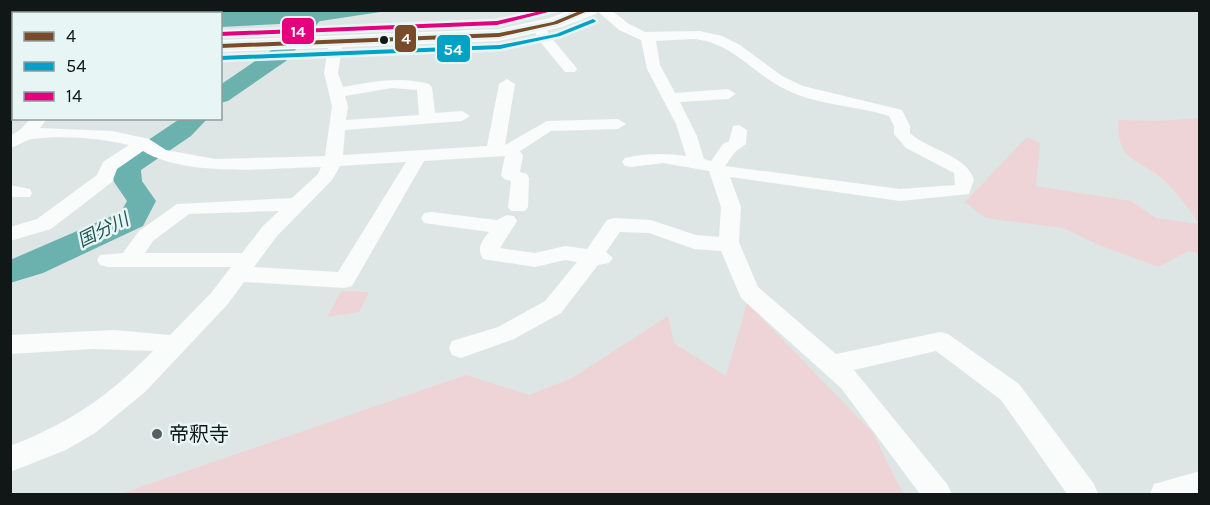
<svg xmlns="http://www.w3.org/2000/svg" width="1210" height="505" font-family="Karla,'Noto Sans JP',sans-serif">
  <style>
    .green { fill: #eed4d6 }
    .water { fill: #6bb2ae }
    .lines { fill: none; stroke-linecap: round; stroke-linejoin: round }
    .river { fill: #6bb2ae; fill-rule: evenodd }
    .minor { fill: #fafbfb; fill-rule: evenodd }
    .major { fill: #fafbfb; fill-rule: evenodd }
    .highway { fill: #fafbfb; fill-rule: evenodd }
    .bus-1-casing { stroke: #e7f6f5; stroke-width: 5 }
    .bus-2-casing { stroke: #e7f6f5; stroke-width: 5 }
    .bus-3-casing { stroke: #e7f6f5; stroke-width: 5 }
    .bus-1 { fill: #7a4b2a; fill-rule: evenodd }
    .bus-2 { fill: #01a2c5; fill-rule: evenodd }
    .bus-3 { fill: #e5007d; fill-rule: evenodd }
    .bus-dot { fill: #111616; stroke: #e7f6f5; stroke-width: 2 }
    .poi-dot { fill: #595f5e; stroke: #e7f6f5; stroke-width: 2 }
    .labels { text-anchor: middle; stroke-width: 5; stroke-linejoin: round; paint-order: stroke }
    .water-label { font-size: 18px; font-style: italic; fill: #205754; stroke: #e7f6f5 }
    .near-poi-label { font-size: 20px; fill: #111616; stroke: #e7f6f5; text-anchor: start }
    .line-badge { stroke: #e7f6f5; stroke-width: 2 }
    .badge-label { font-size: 16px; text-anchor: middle; font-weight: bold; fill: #fff }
  </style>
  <rect width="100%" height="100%" fill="#dee6e5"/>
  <!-- green -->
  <path class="green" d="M1199 118V254L1189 251 1158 267 1099 245 1063 228 985 218 965 202 1027 137 1040 143 1036 186 1131 201 1156 218 1199 224C1191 211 1178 195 1167 183 1140 156 1118 167 1118 120L1158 121Z
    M341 291 369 292 359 312 327 317Z
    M747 303 873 433 903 494H120L466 375 529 395 572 378 668 316 674 343 726 376Z"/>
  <!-- water -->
  <path class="water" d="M11 11H387L314 22 305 34 292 35 299 23 221 27 220 14H14L13 34 11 37Z"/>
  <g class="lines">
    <!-- river -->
    <path class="river" d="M309 10H329L286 61 228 101 220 103V85L270 51Z
      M181 118H208L191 136 141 170 142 181 156 201 143 226 43 273 10 283V260L121 212 127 201 114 182 112 172 120 159Z"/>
    <!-- minor -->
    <path class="minor" d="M596 10H611L629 24 645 32 700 31 722 36 740 45 782 76 803 86 902 110 910 126V133C928 150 967 155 974 180L969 194 900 201 730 177 741 207 739 242 758 287 836 354 940 332 948 334 1019 384 1094 484 1098 494H1067L1001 400 936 351 854 370 947 484 952 494H920L841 388 741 298 721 251 694 249 649 233 620 232 606 252 613 258 609 263 598 265 561 313 514 339 461 358 452 355 449 348 452 341 498 327 545 301 577 262 565 260 535 267 483 259C476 248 482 241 489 232L424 223 421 218 424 213 431 212 497 220 507 215 514 216 517 221 500 248 535 253 565 246 587 249 607 220 614 218 651 220 696 235 719 237 721 207 709 171 663 163 631 167 625 166 622 162 625 158C645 153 665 153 686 156L676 124 647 69 641 40 619 30ZM691 39C728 40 749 69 779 86 812 105 853 105 889 116L894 126V134L906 148 954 173 955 185 900 189 725 166 735 152 746 144 747 130 739 125 733 126 729 141 723 144 711 161 704 159 697 136 680 102 728 99 736 94 728 89 675 93 660 65 656 41Z
      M540 23 545 24 549 35 575 66 577 69 575 72H565L538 39 533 27Z
      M336 38 343 42 338 73 343 87C373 82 399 76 429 84L432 87 435 113 462 111 470 116 462 121 345 130 343 155 487 146 499 84 507 79 515 84 505 145 547 121 618 119 626 124 618 129 551 131 520 151 523 155 520 172 527 174 529 178 528 207 525 211H511L508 207 511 181 504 179 501 175 505 156 424 161 352 286 344 288 244 282 227 305 145 392 95 433 66 450 10 472V446C70 423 109 396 153 351L93 349 10 354V335L114 330 170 335 211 293 231 267H108L100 265 97 260 100 255 123 253 139 231 177 204 292 198 318 174 321 167C270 168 187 178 143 151L117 169 112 182 51 229 10 241V227L37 219 97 175 103 162 129 145C99 138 63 135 32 139 25 140 18 146 10 148V136L20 130 31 118H48L40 128 112 131 149 139 166 150 215 159 325 156 332 106 324 73 329 42ZM392 88 417 90 419 115 346 120 348 106 345 96ZM406 162 338 272 254 267 277 236 332 180 340 166ZM279 211 263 226 242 253H145L153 241 189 214Z
      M10 185 30 189 32 193 30 197H10Z
      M1200 471V494H1150L1154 484Z"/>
    <!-- major -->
    <path class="major" d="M76 10 74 14H56L58 10Z"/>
    <!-- highway -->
    <path class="highway" d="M570 10H598L596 14 562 27 499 41 220 52V40L499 29 550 18Z
      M10 47H14V59H10Z"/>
    <!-- bus-1 casing -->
    <g class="bus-1-casing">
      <path id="bus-1" d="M582 10H590L557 24 499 37 220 48V44L499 33 553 22Z"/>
    </g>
    <!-- bus-2 casing -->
    <g class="bus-2-casing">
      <path id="bus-2" d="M593 19 596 21 595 22 560 36 500 49 220 60V56L500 45 556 34Z"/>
    </g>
    <!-- bus-3 casing -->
    <g class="bus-3-casing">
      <path id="bus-3" d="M545 10H556L497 25 220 36V32L497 21Z"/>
    </g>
    <!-- bus-1 -->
    <use href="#bus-1" class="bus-1"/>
    <!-- bus-2 -->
    <use href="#bus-2" class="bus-2"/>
    <!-- bus-3 -->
    <use href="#bus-3" class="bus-3"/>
  </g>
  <!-- markers -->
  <circle class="bus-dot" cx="384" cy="40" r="5"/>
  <circle class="poi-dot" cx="157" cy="434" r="6"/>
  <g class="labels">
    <!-- water labels -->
    <g class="water-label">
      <text transform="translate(103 230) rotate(-26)" y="6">国分川</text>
    </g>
    <!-- near-poi labels -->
    <g class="near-poi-label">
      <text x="169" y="441">帝釈寺</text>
    </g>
  </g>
  <g class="line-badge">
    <rect x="281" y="17" width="34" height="28" rx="6" fill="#e5007d"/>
    <rect x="394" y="24" width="23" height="29" rx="6" fill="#7a4b2a"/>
    <rect x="436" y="34" width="35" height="29" rx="6" fill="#01a2c5"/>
  </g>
  <g class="badge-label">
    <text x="298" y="37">14</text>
    <text x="406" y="44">4</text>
    <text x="453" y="55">54</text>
  </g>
  <!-- border -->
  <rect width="1210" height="505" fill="none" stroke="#111616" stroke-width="24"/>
  <!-- legend -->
  <rect x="12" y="12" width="210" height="108" fill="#e7f6f5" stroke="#919c9c" stroke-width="1.5"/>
  <rect x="24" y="32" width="30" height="9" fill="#7a4b2a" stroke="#919c9c" stroke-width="1.5"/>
  <text x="66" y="42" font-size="18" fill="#111616">4</text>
  <rect x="24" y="62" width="30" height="9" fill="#01a2c5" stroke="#919c9c" stroke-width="1.5"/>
  <text x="66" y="72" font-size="18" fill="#111616">54</text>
  <rect x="24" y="92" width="30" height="9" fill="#e5007d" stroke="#919c9c" stroke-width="1.5"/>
  <text x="66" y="102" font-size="18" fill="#111616">14</text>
</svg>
